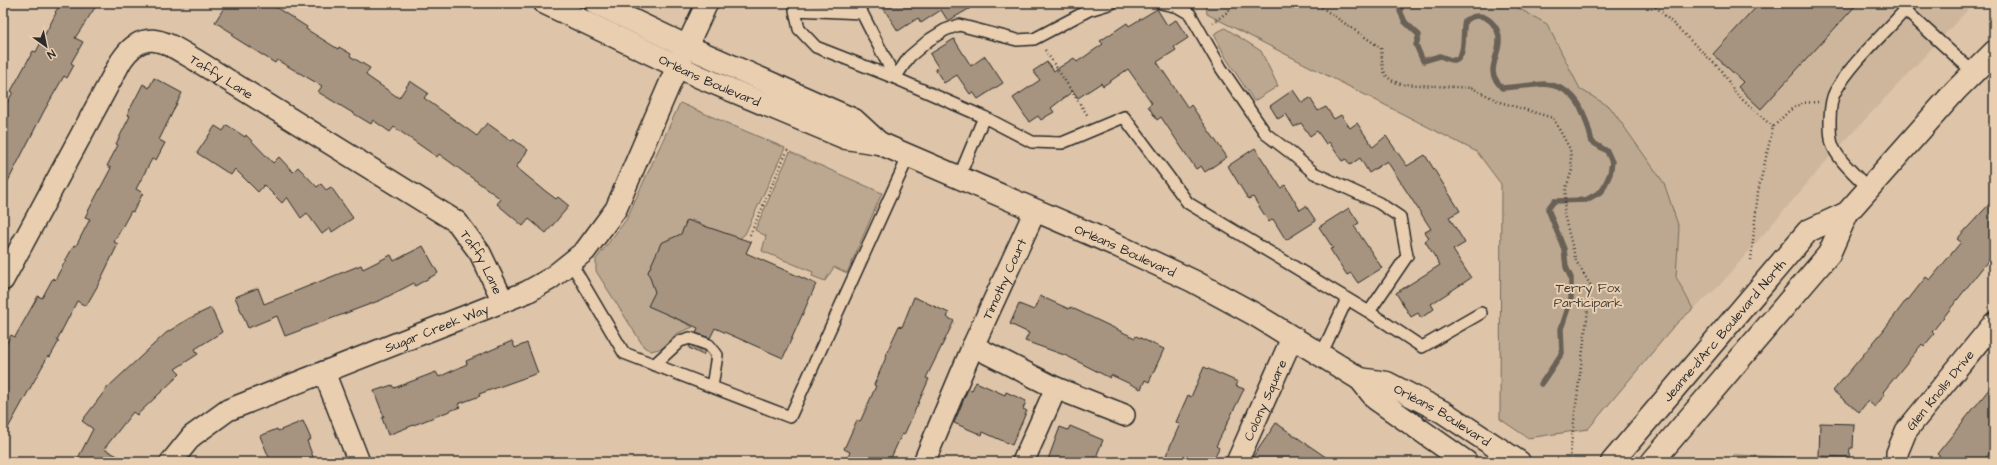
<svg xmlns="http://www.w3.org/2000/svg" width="1997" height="465" font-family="'Architects Daughter',sans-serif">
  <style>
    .built { fill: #cdb69c }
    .green { fill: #bca890; stroke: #746a5e }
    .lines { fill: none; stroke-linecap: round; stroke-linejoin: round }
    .stream { stroke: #696056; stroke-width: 5.5 }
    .building { fill: #a69480; stroke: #2b2b2b }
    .lane-casing { stroke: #2b2b2b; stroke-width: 14 }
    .street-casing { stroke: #2b2b2b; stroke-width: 24 }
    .secondary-casing { stroke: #2b2b2b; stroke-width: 25 }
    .path { stroke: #2b2b2b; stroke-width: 2.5; stroke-dasharray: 1 3; stroke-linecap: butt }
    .lane { stroke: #e9ceb0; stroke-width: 11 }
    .street { stroke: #e9ceb0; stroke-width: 21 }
    .secondary { stroke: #e9ceb0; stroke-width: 22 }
    .labels { text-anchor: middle; stroke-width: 4; stroke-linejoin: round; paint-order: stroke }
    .street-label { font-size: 13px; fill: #2b2b2b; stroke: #e9ceb0 }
    .park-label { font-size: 13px; fill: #413e3a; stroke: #e9ceb0 }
  </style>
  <rect width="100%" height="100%" fill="#dec4a8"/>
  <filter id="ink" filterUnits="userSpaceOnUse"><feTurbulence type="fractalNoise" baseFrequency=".025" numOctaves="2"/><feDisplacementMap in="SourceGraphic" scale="8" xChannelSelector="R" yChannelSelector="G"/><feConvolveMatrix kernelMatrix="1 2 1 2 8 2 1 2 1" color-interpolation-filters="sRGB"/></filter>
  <g filter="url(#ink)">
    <!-- built -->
    <path class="built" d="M1509 3H1974L1829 158 1719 286 1693 309 1547 24Z"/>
    <!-- green -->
    <path class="green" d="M1206 3H1517L1518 8 1547 24 1580 89 1610 107 1664 183 1679 228 1676 277 1693 309 1677 323 1588 429 1528 438 1500 419 1501 184 1477 152 1207 14Z
      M1225 28 1261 51 1278 86 1254 101 1226 58 1214 34Z
      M680 103 785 148 745 234 739 239V242L692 220 653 307 693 327 676 334 663 348 651 351 644 347 596 271V259L626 220Z
      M790 152 882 193 847 273 834 267 825 281 812 276 813 272 762 251 766 236 755 230Z
      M1734 455 1870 460V462H1728Z"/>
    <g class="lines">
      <!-- stream -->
      <path class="stream" d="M1403 3 1400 11 1405 22 1419 35 1416 45 1423 61 1440 56 1451 60H1457C1466 52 1462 32 1465 20 1468 19 1473 16 1477 16 1489 15 1500 29 1499 41 1499 51 1493 61 1493 71 1493 78 1498 83 1502 88L1544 84C1578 87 1585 113 1592 142L1607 151 1612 162 1610 174 1602 191 1586 200 1554 201 1548 209 1564 249 1566 267 1571 278V299L1561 329 1562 353 1541 384"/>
    </g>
    <!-- building -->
    <path class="building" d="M62 3H98L75 38 83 42 71 63 74 65 67 78 64 76 44 111 3 191V111L13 92 11 91 33 51 36 52 56 13 55 12Z
      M227 3H269L307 27 306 29 338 49 339 47 351 54 350 56 370 68 366 74 367 76 399 98 410 81 428 93 424 98 477 136 487 123 512 141 513 139 528 150 516 167 544 190 556 199 558 197 569 206 546 233 529 219 523 226 497 204 501 199 439 154 437 157 394 127 390 132 373 120 371 124 318 92 322 86 277 60 275 63 232 36 234 34 215 22Z
      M880 3H979L948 21 941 10 921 23 918 18 898 31Z
      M1760 3H1858L1761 109 1738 87 1743 82 1713 54Z
      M1157 9 1167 25 1176 20 1188 38 1174 47 1176 50 1157 62 1188 108 1191 105 1227 157 1205 172 1201 166 1196 169 1161 117 1157 120 1148 106 1152 103 1128 69 1103 86 1101 83 1078 98 1073 91 1051 108 1054 112 1047 116 1041 120 1038 116 1029 122 1013 98 1040 80 1033 71 1047 62 1054 71 1074 58 1077 62 1103 44 1100 41 1127 23 1129 26Z
      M954 39 971 66 985 56 1003 83 978 99 973 92 970 94 957 75 944 83 935 69 938 67 930 54Z
      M154 78 182 93 159 140 165 143 156 160 152 159 136 189 143 193 133 212 131 211 114 242 118 244 98 285 86 306 77 301 57 340 59 341 50 357 48 356 3 437V350L11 335 15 337 38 296 42 298 53 278 55 280 74 245 76 246 90 219 85 217 111 168 107 166 118 145 116 144 130 116 127 115 143 84 149 88Z
      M1293 90 1302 103 1310 98 1318 111 1326 107 1334 119 1341 115 1350 128 1357 123 1373 147 1386 136 1407 166 1425 155 1460 211 1449 217 1465 243 1453 250 1471 278 1431 304 1434 309 1421 318 1418 313 1411 317 1396 293 1440 265 1425 241 1429 238 1425 232 1431 229 1387 161 1369 173 1360 158 1350 165 1346 159 1342 161 1329 142 1326 144 1317 131 1310 136 1301 123 1294 127 1286 114 1278 119 1270 106Z
      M227 125 245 137 246 135 273 163 279 157 293 172 298 167 317 187 321 184 326 190 331 187 353 218 332 232 330 228 322 234 307 213 301 218 287 197 282 203 264 185 258 192 235 169 231 175 197 153 215 126 223 131Z
      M1255 148 1281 188 1285 185 1300 210 1306 206 1316 221 1286 240 1273 219 1269 222 1253 197 1248 199 1228 166Z
      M1994 199V253L1932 332 1934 334 1924 346 1922 344 1883 392 1885 394 1875 407 1868 401 1859 412 1833 391 1883 331 1907 299 1908 300 1926 277 1930 280 1961 242 1957 239Z
      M1349 208 1359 223 1354 226 1382 268 1358 283 1351 273 1347 275 1330 249 1333 248 1319 227Z
      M687 220 751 242 746 253 816 284 783 358 715 328 710 338 696 333 698 328 648 306 655 292 648 272 661 243 681 234Z
      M423 246 438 273 415 286 414 283 381 300 285 336 277 316 248 328 235 297 258 288 264 304 361 265 363 269 391 255 394 261Z
      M1040 296 1069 309 1070 307 1135 338 1136 336 1164 349 1149 382 1145 380 1141 389 1111 375 1110 378 1067 356 1025 341 1029 333 1010 324 1019 304 1034 310Z
      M914 297 949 313 947 317 954 321 926 378 929 379 904 435 902 434 889 462H846L850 452 844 449 857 420 860 422 876 386 874 385 887 355 886 354 899 326 902 327Z
      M211 308 222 332 195 349 198 354 175 369 180 374 137 415 133 412 104 449 129 462H76L93 429 82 421 107 388 166 333 188 319Z
      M512 341 515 348 527 343 538 373 479 394 480 396 458 404 460 407 388 435 382 418 384 417 374 391 392 385 394 388 436 372 439 377 467 364 466 361Z
      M690 345 705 351 703 355 689 348Z
      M1204 367 1238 382 1236 386 1244 389 1216 446 1219 448 1212 462H1163L1180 424 1176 422 1188 395 1191 397Z
      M976 382 1005 395 1006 392 1026 401 1023 409 1027 411 1025 415 1012 445 983 432 982 435 954 423 968 389 972 390Z
      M1994 383V447L1983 462H1947L1937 454Z
      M303 421 311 439 307 441 315 462H271L260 436 277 429 278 431Z
      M1276 423 1333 462H1261L1253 457Z
      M1820 423 1854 424 1853 448H1850L1849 457 1819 456Z
      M1070 426 1103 440 1094 462H1047L1060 427 1068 430Z"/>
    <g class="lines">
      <!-- lane casing -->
      <g class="lane-casing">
        <path id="lane" d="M1112 3 1089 10 1034 39 1017 40 959 25 945 30 929 40 909 57 895 78 862 13 795 10 799 29 816 47 895 78 984 117 1032 142 1062 143 1124 117 1188 203 1369 312 1422 347 1481 313
          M1161 3 1178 7 1190 14 1221 68 1266 134 1291 153 1314 173 1379 203 1400 217 1407 256 1369 312
          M1905 10 1974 73
          M959 177 984 117
          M1869 189C1857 176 1838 161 1832 144 1829 132 1829 102 1835 92 1853 60 1887 32 1911 3
          M571 263 624 353 790 417 909 155
          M1321 355 1347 299
          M654 365 680 341 690 338 709 345 717 355 712 387"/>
      </g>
      <!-- street casing -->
      <g class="street-casing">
        <g id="street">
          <path id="s1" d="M3 280 121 61C144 26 165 42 194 59L457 222 480 253 503 301"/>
          <path d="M973 346 1056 388"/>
          <path d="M324 372 359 462"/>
          <path id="s2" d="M171 462 192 436 228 410 527 292 550 279 585 251 616 209 677 67 707 3"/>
          <path id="s3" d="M924 462 973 346 1035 211"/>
          <path d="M1023 462 1056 388 1124 415"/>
          <path id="s4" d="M1237 462 1292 338"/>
          <path id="s5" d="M1897 462V453L1906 431 1994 323"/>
        </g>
      </g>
      <!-- secondary casing -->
      <g class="secondary-casing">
        <g id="secondary">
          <path id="s6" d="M545 3 700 77 846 138 879 143 1116 245 1193 281 1254 314 1360 379 1376 399 1466 462"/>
          <path d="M596 3 686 46 854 120 879 143"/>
          <path id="s7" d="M1360 379 1387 383 1443 412 1519 462"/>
          <path id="s8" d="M1612 462 1808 231 1847 213"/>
          <path d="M1652 462 1829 254 1847 213 1956 90 1994 52"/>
        </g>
      </g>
      <!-- path -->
      <path class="path" d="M1315 3 1381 48C1383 67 1380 78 1401 84L1472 88 1500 102 1553 118 1570 149 1572 170 1566 188 1564 214 1576 261 1591 286 1570 453 1573 462
        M1646 3 1655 6
        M1655 3V6L1722 71 1736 94 1773 127
        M1213 23 1231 9 1233 3
        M1045 50 1088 116
        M750 235 788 149
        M1751 260 1758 192 1773 127 1790 110 1802 103 1818 102
        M1693 462 1695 459 1721 462"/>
      <!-- lane -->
      <use href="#lane" class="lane"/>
      <!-- street -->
      <use href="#street" class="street"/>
      <!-- secondary -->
      <use href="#secondary" class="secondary"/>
    </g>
  </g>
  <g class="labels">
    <!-- street labels -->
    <g class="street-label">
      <text dy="5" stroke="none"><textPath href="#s1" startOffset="367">Taffy Lane</textPath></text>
      <text dy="5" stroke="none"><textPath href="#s6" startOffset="182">Orléans Boulevard</textPath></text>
      <text dy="5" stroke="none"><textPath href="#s6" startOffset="632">Orléans Boulevard</textPath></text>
      <text dy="5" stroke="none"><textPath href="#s1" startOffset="691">Taffy Lane</textPath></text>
      <text dy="5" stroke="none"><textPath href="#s3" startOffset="200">Timothy Court</textPath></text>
      <text dy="5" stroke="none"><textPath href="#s2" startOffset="302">Sugar Creek Way</textPath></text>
      <text dy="5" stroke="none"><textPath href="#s8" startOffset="173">Jeanne-d'Arc Boulevard North</textPath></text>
      <text dy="5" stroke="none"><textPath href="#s5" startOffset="86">Glen Knolls Drive</textPath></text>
      <text dy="5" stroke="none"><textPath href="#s4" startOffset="68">Colony Square</textPath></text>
      <text dy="5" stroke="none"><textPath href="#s7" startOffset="91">Orléans Boulevard</textPath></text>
    </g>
    <!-- park labels -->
    <g class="park-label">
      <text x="1588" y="292">Terry Fox<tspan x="1588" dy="15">Participark</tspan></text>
    </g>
  </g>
  <!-- margin -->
  <rect width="1997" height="465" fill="none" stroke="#e9ceb0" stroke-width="16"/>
  <rect x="8" y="8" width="1981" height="449" fill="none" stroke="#2b2b2b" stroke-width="1.5" filter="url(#ink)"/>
  <!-- north arrow -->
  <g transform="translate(46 46) rotate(147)" stroke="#e9ceb0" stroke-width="3" paint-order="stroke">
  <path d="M0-3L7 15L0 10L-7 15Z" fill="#2b2b2b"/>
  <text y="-6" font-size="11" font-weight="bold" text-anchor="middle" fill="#2b2b2b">N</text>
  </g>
</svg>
